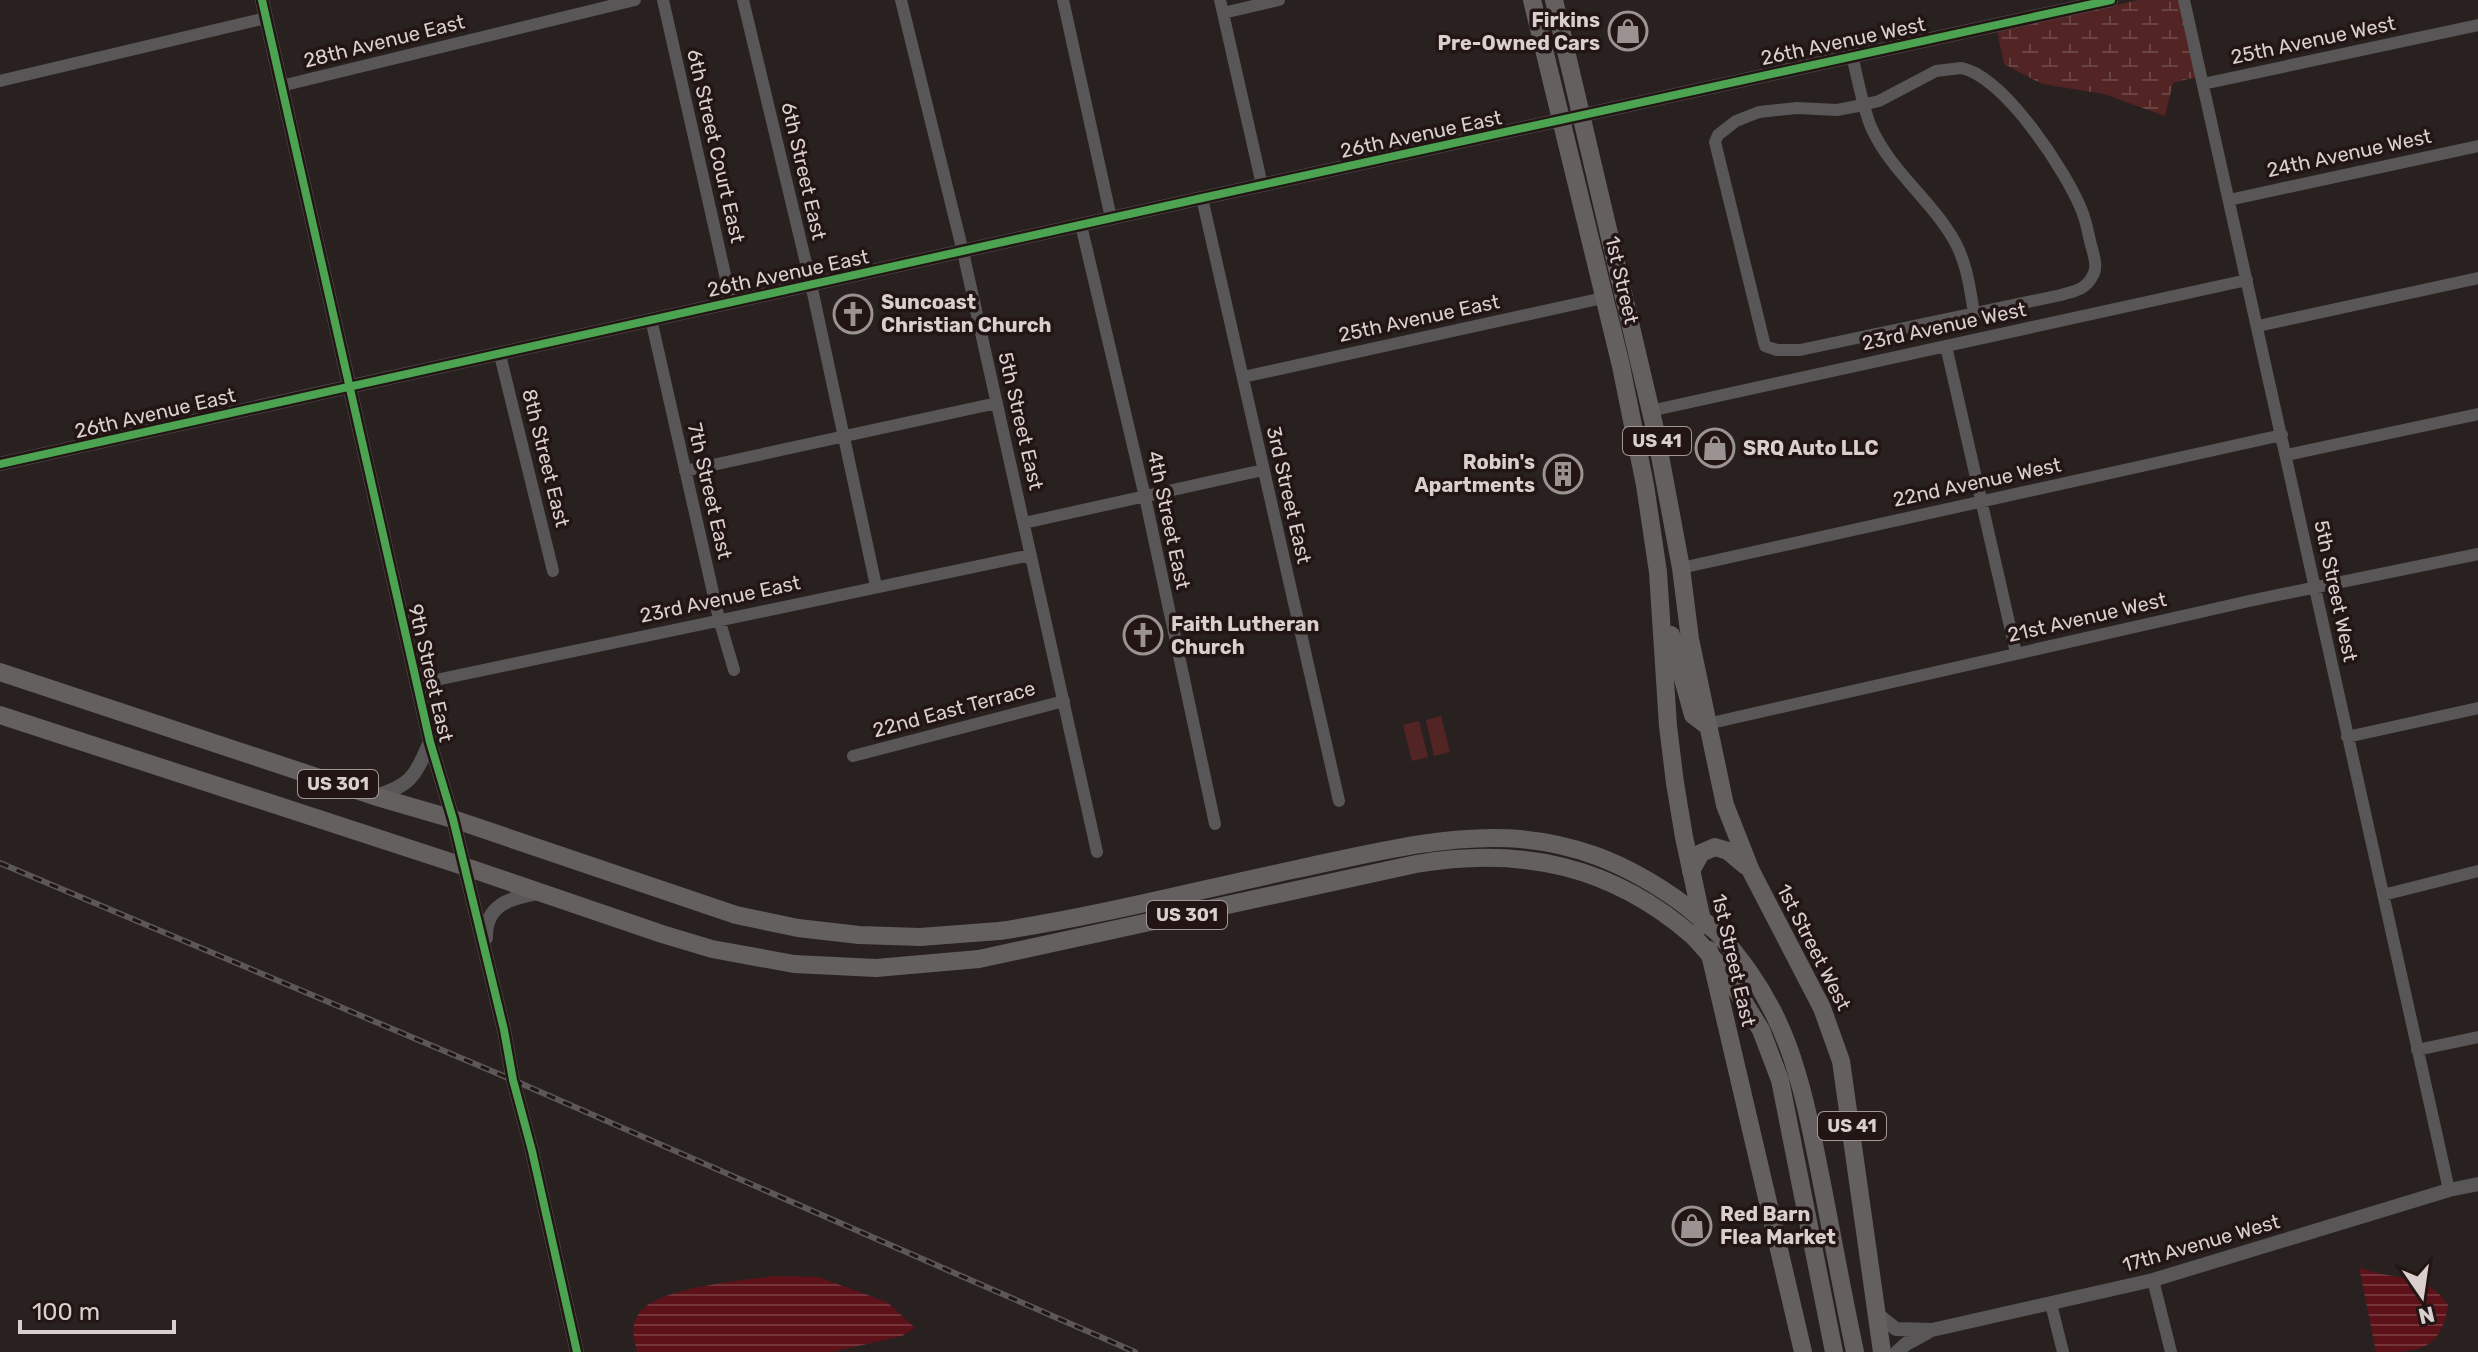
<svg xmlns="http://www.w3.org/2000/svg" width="2478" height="1352" font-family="Rubik,sans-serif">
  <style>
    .wetland { fill: url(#wetland-marsh) }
    .pitch { fill: #522424 }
    .water { fill: url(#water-rules) }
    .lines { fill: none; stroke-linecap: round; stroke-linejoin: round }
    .minor { stroke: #585656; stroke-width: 12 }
    .tertiary { stroke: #585656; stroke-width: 14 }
    .primary { stroke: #646060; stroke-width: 18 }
    .rail-casing { stroke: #5c5857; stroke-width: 6 }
    .rail { stroke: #221514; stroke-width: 3; stroke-dasharray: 9; stroke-linecap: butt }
    .primary-bridge { stroke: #646060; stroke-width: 18 }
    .cycleway-casing { stroke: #221514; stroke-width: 13 }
    .cycleway { stroke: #4ca352; stroke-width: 8 }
    .labels { text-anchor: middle; stroke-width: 7; stroke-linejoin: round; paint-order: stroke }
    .shield { fill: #221514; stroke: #a29797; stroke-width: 2 }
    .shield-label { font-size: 18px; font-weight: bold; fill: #d9cfcf }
    .poi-label { font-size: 20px; font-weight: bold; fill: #d9cfcf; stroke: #221514; text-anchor: start }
    .street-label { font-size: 20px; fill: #d9cfcf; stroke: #221514 }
  </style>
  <defs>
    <pattern id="wetland-marsh" width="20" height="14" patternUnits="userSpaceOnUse" patternTransform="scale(2)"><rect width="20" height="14" fill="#522424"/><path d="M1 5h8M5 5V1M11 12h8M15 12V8" fill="none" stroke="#6a4343"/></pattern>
    <pattern id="water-rules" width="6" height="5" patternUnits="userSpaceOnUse" patternTransform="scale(2)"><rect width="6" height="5" fill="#5d1219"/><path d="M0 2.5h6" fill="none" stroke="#743339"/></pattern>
  </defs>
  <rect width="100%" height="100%" fill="#282120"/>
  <!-- wetland -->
  <path class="wetland" d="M2139 0H2179L2196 77 2173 83 2165 116 2104 94 2042 84 2004 64 1997 31Z"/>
  <!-- pitch -->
  <path class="pitch" d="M1441 716 1450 752 1434 756 1426 720Z
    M1419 721 1428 757 1412 761 1403 725Z"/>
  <!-- water -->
  <path class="water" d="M2359 1267C2395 1282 2425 1271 2448 1305 2441 1352 2417 1352 2376 1352Z
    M775 1276 818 1277 887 1302 915 1328 902 1336 832 1352H637C634 1339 630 1327 638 1315 653 1288 745 1280 775 1276Z"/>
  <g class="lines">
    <!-- minor -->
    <path class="minor" d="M663 0 731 301
      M743 0 811 284 876 586
      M901 0 963 252 1097 852
      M1063 0 1111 218
      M1220 0 1262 185
      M2184 0 2449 1190
      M1223 13 1279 0
      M1852 56C1858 79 1862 105 1871 127 1891 172 1932 200 1955 242 1967 264 1970 289 1974 313
      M1961 68C2004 76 2066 171 2082 211 2086 221 2088 232 2090 241 2093 253 2099 267 2092 277 2085 290 2074 291 2061 295L1800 350H1777L1765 346 1715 142 1718 135 1736 121 1759 112 1797 108 1837 110 1858 106 1879 101 1936 71Z
      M0 81 266 18
      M2203 84 2478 25
      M281 86 635 0
      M1202 198 1339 801
      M2229 200 2478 146
      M1081 225 1145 497 1215 824
      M651 319 719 619 734 670
      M2258 326 2478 278
      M1946 346 2016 653
      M500 355 553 571
      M1243 377 1603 298
      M1650 411 2247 280
      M2287 455 2478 414
      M685 471 997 403
      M1024 523 1263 470
      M1681 568 2282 435
      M417 684 1031 555
      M1707 724 2249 601 2478 554
      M2347 737 2478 708
      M853 756 1064 701
      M2383 895 2478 871
      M2417 1050 2478 1037
      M2153 1280 2171 1352
      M2051 1304 2063 1352"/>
    <!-- tertiary -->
    <path class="tertiary" d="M262 0 430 742 453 819 504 1030 513 1080 532 1151 577 1352
      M0 464 1202 198 2111 0
      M375 796C412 786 415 775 430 742
      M486 938C485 905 510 898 537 893
      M1877 1314 1896 1329 1932 1330 2153 1280 2449 1190 2478 1184
      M1897 1352 1906 1344 1928 1332"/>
    <!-- primary -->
    <path class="primary" d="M1532 0 1621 366 1645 485 1658 572 1668 726 1675 783 1684 837 1703 925
      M1554 0 1655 429 1681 568 1690 639 1725 805 1751 871 1822 1008 1841 1061 1882 1352
      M1671 635 1693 715 1705 724
      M0 672 374 796 453 819 736 915 798 928 859 935 920 937 999 931C1099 916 1198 890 1297 869 1447 837 1551 806 1686 906
      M0 715 463 866 662 934 712 949 794 964 876 968 979 959 1416 864C1522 846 1613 866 1694 937
      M1691 871 1701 853 1715 847 1728 851 1746 866
      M1718 933C1790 1011 1802 1084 1822 1184 1833 1240 1843 1296 1855 1352
      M1709 950 1803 1352
      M1726 973 1761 1030 1780 1080 1834 1352"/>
    <!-- rail casing -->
    <g class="rail-casing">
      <path id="rail" d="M0 863 513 1080 1135 1352"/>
    </g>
    <!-- rail -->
    <use href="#rail" class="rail"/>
    <!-- primary-bridge -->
    <path class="primary-bridge" d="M1686 906 1718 933
      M1694 937 1726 973"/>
    <!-- cycleway casing -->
    <g class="cycleway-casing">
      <path id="cycleway" d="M262 0 430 742 453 819 504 1030 513 1080 532 1151 577 1352
        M0 464 1202 198 2111 0"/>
    </g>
    <!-- cycleway -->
    <use href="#cycleway" class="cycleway"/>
  </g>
  <!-- icons -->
  <defs>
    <g id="shop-ring" transform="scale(2)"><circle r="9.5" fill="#221514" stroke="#9b9292" stroke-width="1.5"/><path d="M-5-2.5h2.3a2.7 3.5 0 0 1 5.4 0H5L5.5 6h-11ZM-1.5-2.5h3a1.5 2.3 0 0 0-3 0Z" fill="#9b9292"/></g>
    <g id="church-ring" transform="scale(2)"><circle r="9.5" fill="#221514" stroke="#9b9292" stroke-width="1.5"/><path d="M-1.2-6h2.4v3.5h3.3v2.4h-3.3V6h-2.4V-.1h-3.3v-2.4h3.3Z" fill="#9b9292"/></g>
    <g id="building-ring" transform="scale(2)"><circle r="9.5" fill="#221514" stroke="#9b9292" stroke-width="1.5"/><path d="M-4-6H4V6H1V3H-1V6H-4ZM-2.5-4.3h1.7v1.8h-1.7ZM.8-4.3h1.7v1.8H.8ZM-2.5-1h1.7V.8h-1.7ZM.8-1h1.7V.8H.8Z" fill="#9b9292"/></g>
  </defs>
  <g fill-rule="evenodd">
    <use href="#shop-ring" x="1628" y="31"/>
    <use href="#church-ring" x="853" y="314"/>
    <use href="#shop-ring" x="1715" y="448"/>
    <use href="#building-ring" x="1563" y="474"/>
    <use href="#church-ring" x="1143" y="635"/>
    <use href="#shop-ring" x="1692" y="1226"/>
  </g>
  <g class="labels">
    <!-- shield labels -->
    <g class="shield">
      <rect x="1623" y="427" width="68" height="28" rx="6"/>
      <rect x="298" y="770" width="80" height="28" rx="6"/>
      <rect x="1147" y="901" width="80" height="28" rx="6"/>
      <rect x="1818" y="1112" width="68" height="28" rx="6"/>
    </g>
    <g class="shield-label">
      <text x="1657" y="447">US 41</text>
      <text x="338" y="790">US 301</text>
      <text x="1187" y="921">US 301</text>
      <text x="1852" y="1132">US 41</text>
    </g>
    <!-- poi labels -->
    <g class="poi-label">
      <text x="1600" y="27" text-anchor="end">Firkins<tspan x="1600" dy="23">Pre-Owned Cars</tspan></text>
      <text x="881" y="309">Suncoast<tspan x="881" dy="23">Christian Church</tspan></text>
      <text x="1743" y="455">SRQ Auto LLC</text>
      <text x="1535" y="469" text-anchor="end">Robin's<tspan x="1535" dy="23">Apartments</tspan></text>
      <text x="1171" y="631">Faith Lutheran<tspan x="1171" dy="23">Church</tspan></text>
      <text x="1720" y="1221">Red Barn<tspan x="1720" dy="23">Flea Market</tspan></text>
    </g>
    <!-- street labels -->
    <g class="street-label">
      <text transform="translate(2313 40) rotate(-12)" y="7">25th Avenue West</text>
      <text transform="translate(384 41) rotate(-14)" y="7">28th Avenue East</text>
      <text transform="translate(1843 41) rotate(-12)" y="7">26th Avenue West</text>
      <text transform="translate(1421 134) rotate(-12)" y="7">26th Avenue East</text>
      <text transform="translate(716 146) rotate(77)" y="7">6th Street Court East</text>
      <text transform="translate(2349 153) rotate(-12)" y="7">24th Avenue West</text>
      <text transform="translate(804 171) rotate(77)" y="7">6th Street East</text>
      <text transform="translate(788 273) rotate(-12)" y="7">26th Avenue East</text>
      <text transform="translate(1622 280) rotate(77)" y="7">1st Street</text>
      <text transform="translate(1419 318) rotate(-12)" y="7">25th Avenue East</text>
      <text transform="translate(1944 326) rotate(-12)" y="7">23rd Avenue West</text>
      <text transform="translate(155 413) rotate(-13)" y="7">26th Avenue East</text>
      <text transform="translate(1021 421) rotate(77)" y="7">5th Street East</text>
      <text transform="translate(546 458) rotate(76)" y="7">8th Street East</text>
      <text transform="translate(1977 482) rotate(-12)" y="7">22nd Avenue West</text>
      <text transform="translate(710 491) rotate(77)" y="7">7th Street East</text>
      <text transform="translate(1289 495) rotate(77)" y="7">3rd Street East</text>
      <text transform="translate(1169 520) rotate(78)" y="7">4th Street East</text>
      <text transform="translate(2336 591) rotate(78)" y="7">5th Street West</text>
      <text transform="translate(720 599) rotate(-12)" y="7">23rd Avenue East</text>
      <text transform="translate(2087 617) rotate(-13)" y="7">21st Avenue West</text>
      <text transform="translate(431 673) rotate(77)" y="7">9th Street East</text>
      <text transform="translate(954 709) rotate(-15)" y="7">22nd East Terrace</text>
      <text transform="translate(1814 947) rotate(63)" y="7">1st Street West</text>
      <text transform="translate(1734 960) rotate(77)" y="7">1st Street East</text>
      <text transform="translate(2201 1243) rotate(-16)" y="7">17th Avenue West</text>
    </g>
  </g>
  <!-- north arrow -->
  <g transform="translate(2422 1296) rotate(167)" stroke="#221514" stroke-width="6" paint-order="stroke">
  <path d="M0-6L14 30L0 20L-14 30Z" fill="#d9cfcf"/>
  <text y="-12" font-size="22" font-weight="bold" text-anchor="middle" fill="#d9cfcf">N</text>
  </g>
  <!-- scale -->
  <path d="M20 1320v12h154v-12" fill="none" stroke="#d9cfcf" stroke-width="4"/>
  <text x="32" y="1320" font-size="24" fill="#d9cfcf" stroke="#221514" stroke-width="6" paint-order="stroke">100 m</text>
</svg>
